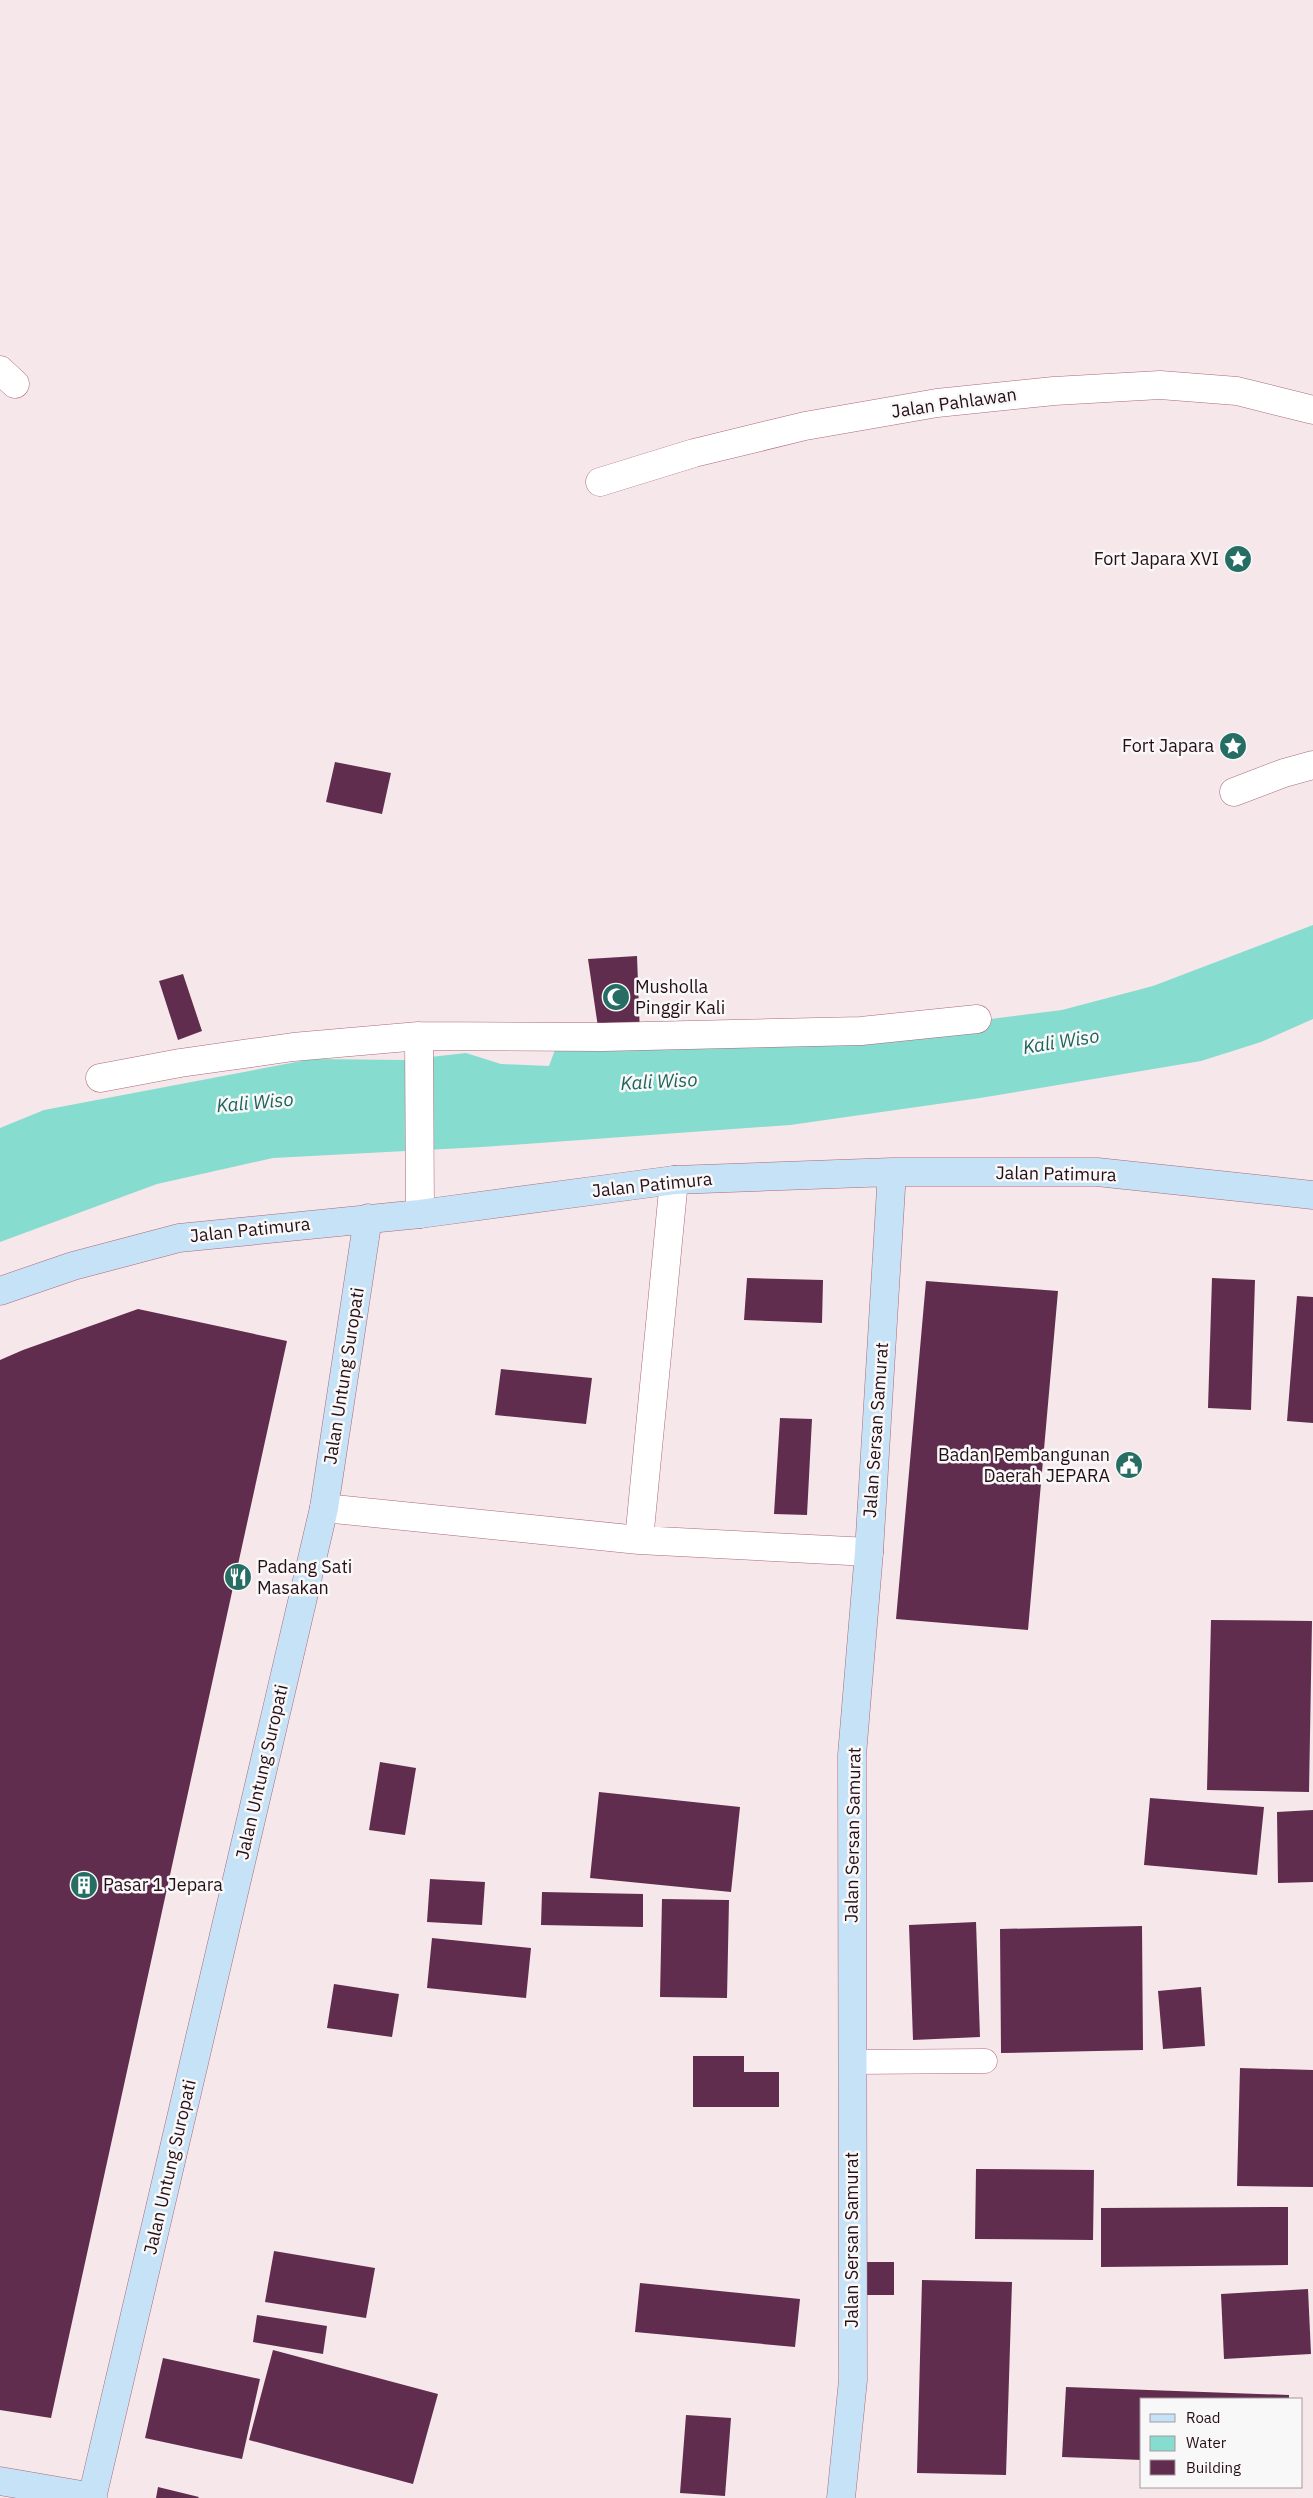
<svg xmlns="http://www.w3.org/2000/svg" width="1313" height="2498" font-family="'IBM Plex Sans',sans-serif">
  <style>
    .water { fill: #85dccf }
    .building { fill: #612d4e }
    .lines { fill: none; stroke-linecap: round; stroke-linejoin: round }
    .lane-casing { stroke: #ab697b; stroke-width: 25 }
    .street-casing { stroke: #ab697b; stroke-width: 29 }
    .secondary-casing { stroke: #ab697b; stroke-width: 29 }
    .lane { stroke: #fff; stroke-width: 24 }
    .street { stroke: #fff; stroke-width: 28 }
    .secondary { stroke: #c6e2f6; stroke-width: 28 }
    .labels { text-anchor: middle; stroke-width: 5; stroke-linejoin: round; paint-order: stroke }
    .street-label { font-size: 18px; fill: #270e16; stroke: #f8f8f8 }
    .poi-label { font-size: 18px; fill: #270e16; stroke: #f8f8f8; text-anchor: end }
    .water-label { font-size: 19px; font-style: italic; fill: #1d645b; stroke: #f8f8f8 }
  </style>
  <rect width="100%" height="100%" fill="#f6e7ea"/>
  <!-- water -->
  <path class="water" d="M1313 925V1019L1261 1042 1201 1061 980 1098 790 1125 482 1147 273 1158 157 1184 0 1242V1128L44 1110 312 1059 404 1060 466 1053 501 1064 549 1066 556 1047 864 1035 1062 1010 1153 986Z"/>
  <!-- building -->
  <path class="building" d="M335 762 391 773 382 814 326 802Z
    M637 956 640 1035 599 1034 588 959Z
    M183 974 202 1031 178 1040 159 981Z
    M747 1278 823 1280 822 1323 744 1320Z
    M1212 1278 1255 1280 1251 1410 1208 1408Z
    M926 1281 1058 1291 1028 1630 896 1619Z
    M1297 1296 1313 1297V1423L1287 1421Z
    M138 1309 287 1341 51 2418 0 2410V1360L23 1350Z
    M501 1369 592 1378 586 1424 495 1415Z
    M780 1418 812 1419 807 1515 774 1514Z
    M1211 1620 1312 1621 1309 1792 1207 1790Z
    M380 1762 416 1768 405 1835 369 1830Z
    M599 1792 740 1807 731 1892 590 1878Z
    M1150 1798 1264 1807 1257 1875 1144 1865Z
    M1313 1810V1882L1278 1883 1277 1812Z
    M430 1879 485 1882 482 1925 427 1922Z
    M542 1892 643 1894V1927L541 1925Z
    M662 1899 729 1900 727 1998 660 1997Z
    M976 1922 980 2037 913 2040 909 1925Z
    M1142 1926 1143 2050 1001 2053 1000 1929Z
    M432 1938 531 1948 526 1998 427 1988Z
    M334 1984 399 1994 392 2037 327 2028Z
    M1201 1987 1205 2046 1163 2049 1158 1991Z
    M693 2056H744V2072H779V2107H693Z
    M1240 2068 1313 2070V2187L1237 2186Z
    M976 2169 1094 2170 1093 2240 975 2239Z
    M1288 2207V2265L1101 2267V2208Z
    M274 2251 375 2268 366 2318 265 2302Z
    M859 2262H894V2295H859Z
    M922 2280 1012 2282 1006 2475 917 2473Z
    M640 2283 800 2299 795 2347 635 2332Z
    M1308 2289 1311 2354 1224 2359 1221 2294Z
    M257 2315 327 2326 323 2354 253 2342Z
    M273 2350 438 2394 413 2484 249 2440Z
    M163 2358 260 2379 242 2459 145 2438Z
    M1066 2387 1289 2395V2399H1142V2460L1062 2457Z
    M686 2415 731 2418 725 2496 680 2493Z
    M158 2487 199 2497 198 2498H156Z"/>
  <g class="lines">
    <!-- lane casing -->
    <g class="lane-casing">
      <path id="lane" d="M852 2062 985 2061"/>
    </g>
    <!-- street casing -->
    <g class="street-casing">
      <path id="street" d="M0 370 15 384
        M600 482 694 453 805 426 937 403 1054 391 1160 385 1237 391 1313 410
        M1234 792 1284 773 1313 765
        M419 1036 603 1037 861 1031 977 1019
        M100 1078 180 1063 293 1047 419 1036 420 1214
        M324 1508 639 1540 869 1552
        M639 1540 674 1180"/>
    </g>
    <!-- secondary casing -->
    <g class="secondary-casing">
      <path id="secondary" d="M0 1291 73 1266 179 1238 420 1214 674 1180 892 1172H1097L1313 1195
        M0 2481 93 2497
        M92 2498 324 1508 368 1218
        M841 2498 853 2380 852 1755 869 1552 892 1172"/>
    </g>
    <!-- lane -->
    <use href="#lane" class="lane"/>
    <!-- street -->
    <use href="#street" class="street"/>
    <!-- secondary -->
    <use href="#secondary" class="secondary"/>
  </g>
  <!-- icons -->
  <defs>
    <g id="sight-disc" transform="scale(1.4375)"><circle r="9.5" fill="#266d64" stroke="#f8f8f8"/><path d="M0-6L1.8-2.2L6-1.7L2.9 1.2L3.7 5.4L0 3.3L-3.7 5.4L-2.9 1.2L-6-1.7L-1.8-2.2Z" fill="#fff"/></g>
    <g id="mosque-disc" transform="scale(1.4375)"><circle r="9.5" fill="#266d64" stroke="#f8f8f8"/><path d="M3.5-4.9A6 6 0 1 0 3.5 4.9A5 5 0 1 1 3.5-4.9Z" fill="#fff"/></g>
    <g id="civic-disc" transform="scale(1.4375)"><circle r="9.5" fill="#266d64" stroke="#f8f8f8"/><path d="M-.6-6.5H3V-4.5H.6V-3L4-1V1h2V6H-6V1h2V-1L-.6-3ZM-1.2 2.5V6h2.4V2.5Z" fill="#fff"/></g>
    <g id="restaurant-disc" transform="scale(1.4375)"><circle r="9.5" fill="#266d64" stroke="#f8f8f8"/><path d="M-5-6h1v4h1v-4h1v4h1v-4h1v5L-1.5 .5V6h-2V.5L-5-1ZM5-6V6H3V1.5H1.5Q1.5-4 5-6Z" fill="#fff"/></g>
    <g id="building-disc" transform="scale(1.4375)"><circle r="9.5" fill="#266d64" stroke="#f8f8f8"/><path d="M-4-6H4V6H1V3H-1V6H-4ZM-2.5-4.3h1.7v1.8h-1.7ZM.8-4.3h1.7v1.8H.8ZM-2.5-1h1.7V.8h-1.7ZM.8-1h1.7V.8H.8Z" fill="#fff"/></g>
  </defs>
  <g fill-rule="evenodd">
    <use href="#sight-disc" x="1238" y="559"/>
    <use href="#sight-disc" x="1233" y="746"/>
    <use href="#mosque-disc" x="616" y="997"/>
    <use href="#civic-disc" x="1129" y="1465"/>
    <use href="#restaurant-disc" x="238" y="1577"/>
    <use href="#building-disc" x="84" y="1885"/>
  </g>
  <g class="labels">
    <!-- street labels -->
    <g class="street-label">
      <text transform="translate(954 403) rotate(-8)" y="6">Jalan Pahlawan</text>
      <text transform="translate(1056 1174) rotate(1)" y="6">Jalan Patimura</text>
      <text transform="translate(652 1185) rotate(-6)" y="6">Jalan Patimura</text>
      <text transform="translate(250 1230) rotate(-6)" y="6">Jalan Patimura</text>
      <text transform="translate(344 1376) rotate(-81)" y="6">Jalan Untung Suropati</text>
      <text transform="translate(876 1430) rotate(-86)" y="6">Jalan Sersan Samurat</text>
      <text transform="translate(262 1772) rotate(-77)" y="6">Jalan Untung Suropati</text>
      <text transform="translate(853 1835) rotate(-89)" y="6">Jalan Sersan Samurat</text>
      <text transform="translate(170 2167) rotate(-77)" y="6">Jalan Untung Suropati</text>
      <text transform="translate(852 2240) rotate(-90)" y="6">Jalan Sersan Samurat</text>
    </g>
    <!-- poi labels -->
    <g class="poi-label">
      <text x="1219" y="565">Fort Japara XVI</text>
      <text x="1214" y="752">Fort Japara</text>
      <text x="635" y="993" text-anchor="start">Musholla<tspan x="635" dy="21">Pinggir Kali</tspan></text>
      <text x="1110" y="1461">Badan Pembangunan<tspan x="1110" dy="21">Daerah JEPARA</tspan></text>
      <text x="257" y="1573" text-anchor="start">Padang Sati<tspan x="257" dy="21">Masakan</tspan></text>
      <text x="103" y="1891" text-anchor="start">Pasar 1 Jepara</text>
    </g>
    <!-- water labels -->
    <g class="water-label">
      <text transform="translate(1061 1041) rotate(-9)" y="7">Kali Wiso</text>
      <text transform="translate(659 1081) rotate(-3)" y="7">Kali Wiso</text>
      <text transform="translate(255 1102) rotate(-5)" y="7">Kali Wiso</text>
    </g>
  </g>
  <!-- legend -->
  <rect x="1140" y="2398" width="162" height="90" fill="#f8f8f8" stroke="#a49a9e"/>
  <rect x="1150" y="2414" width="25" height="8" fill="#c6e2f6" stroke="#a49a9e"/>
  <text x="1186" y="2423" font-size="15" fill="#270e16">Road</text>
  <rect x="1150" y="2436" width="25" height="15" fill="#85dccf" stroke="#a49a9e"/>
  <text x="1186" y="2448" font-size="15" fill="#270e16">Water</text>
  <rect x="1150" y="2460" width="25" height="15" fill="#612d4e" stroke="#a49a9e"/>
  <text x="1186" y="2473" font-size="15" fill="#270e16">Building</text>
</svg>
